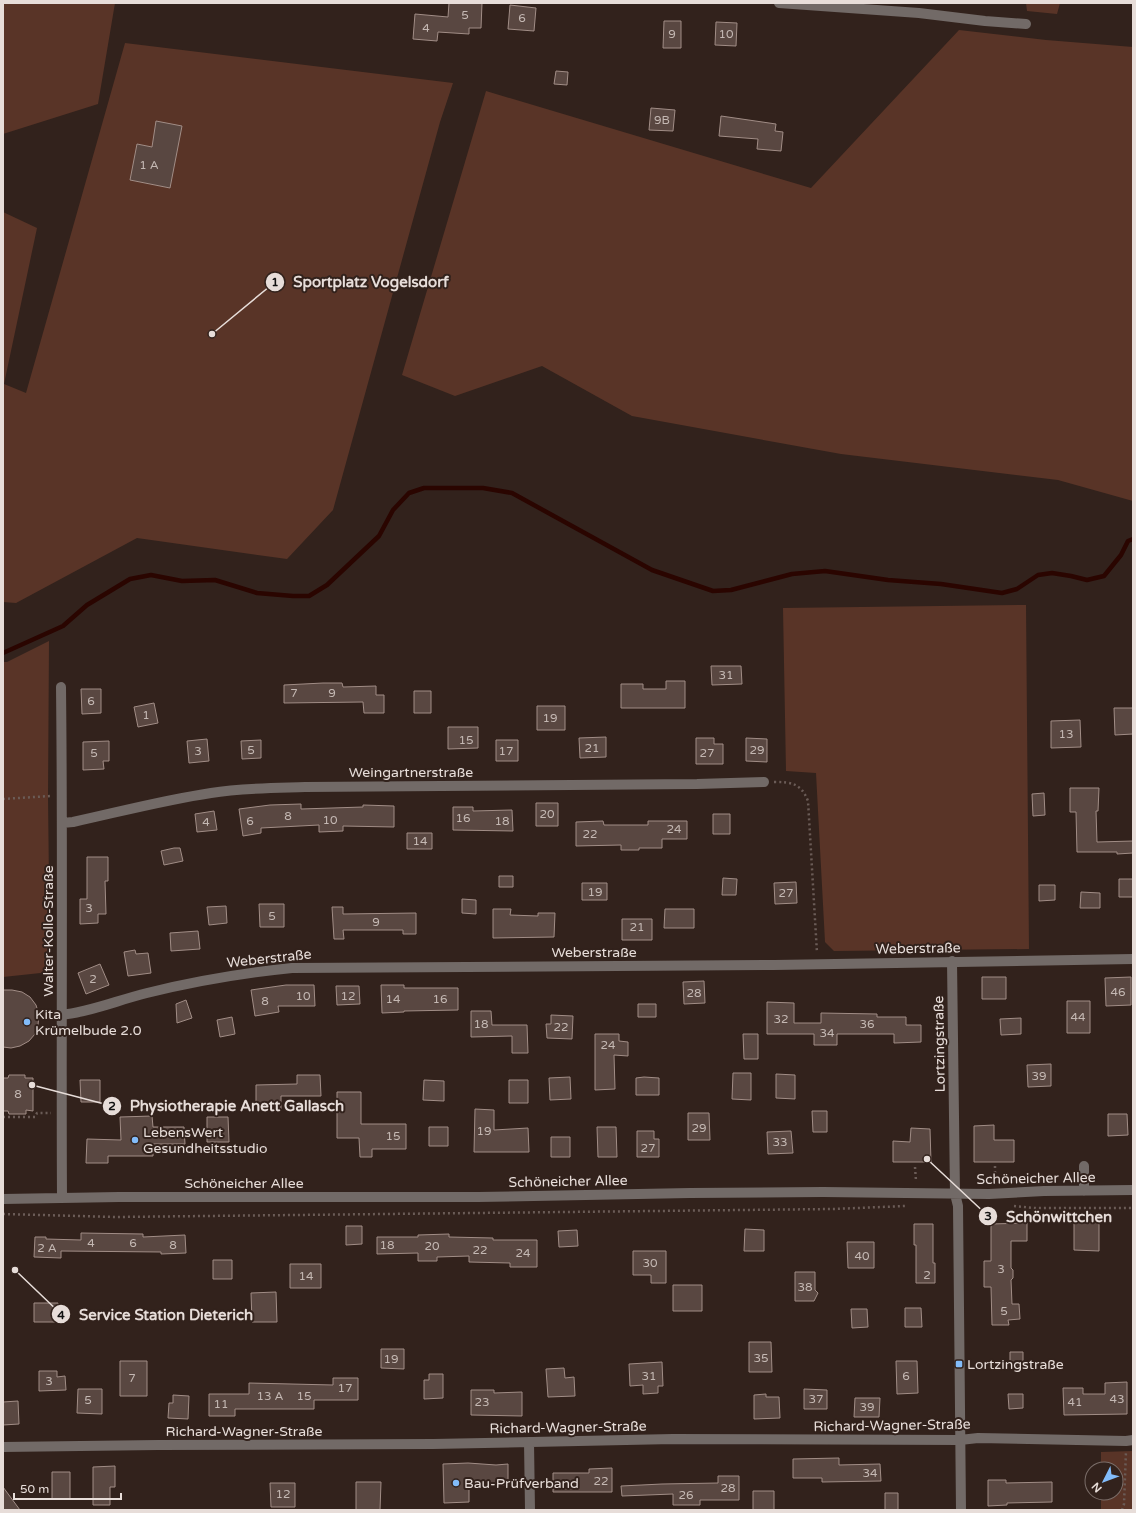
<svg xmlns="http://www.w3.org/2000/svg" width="1136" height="1513" font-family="'Varela Round',sans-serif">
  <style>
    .green { fill: #593427 }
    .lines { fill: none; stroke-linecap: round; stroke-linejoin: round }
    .stream { stroke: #2a0500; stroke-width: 4.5 }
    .building { fill: #594741; stroke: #a18d86 }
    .path { stroke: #6b5c57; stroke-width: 2.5; stroke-dasharray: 2 3; stroke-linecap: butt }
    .minor { stroke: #726a67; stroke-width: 10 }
    .poi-dot { fill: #82bcfa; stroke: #32221c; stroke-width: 1.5 }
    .labels { text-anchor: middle; stroke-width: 4; stroke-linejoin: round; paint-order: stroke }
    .number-label { font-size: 12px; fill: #c4b8b3 }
    .street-label { font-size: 14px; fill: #e7ddd9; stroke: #32221c }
    .poi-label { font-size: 14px; fill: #e7ddd9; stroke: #32221c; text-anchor: start }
    .leader { fill: none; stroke: #e7ddd9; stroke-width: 1.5 }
    .callout-dot { fill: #e7ddd9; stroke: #32221c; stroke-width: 1.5 }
    .mark-label { font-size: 12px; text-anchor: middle; font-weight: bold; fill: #111 }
    .callout-label { font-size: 15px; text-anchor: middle; font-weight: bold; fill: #e7ddd9; stroke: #32221c; stroke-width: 4; stroke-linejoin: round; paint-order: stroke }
  </style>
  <rect width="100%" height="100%" fill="#32221c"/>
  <!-- green -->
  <path class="green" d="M3 3H115L98 104 3 134Z
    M1026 3H1060L1057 14 1027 11Z
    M959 30 1046 40 1133 47V501L1058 480 841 454 632 416 542 366 455 396 402 375 486 91 811 188Z
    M125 43 453 83 440 122 333 510 287 559 137 538 16 603 3 602V212L37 228 4 384 26 393Z
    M1026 605 1029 949 834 951 825 942 816 773 786 771 783 608Z
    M49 641 48 796 50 972 3 977V662H7Z
    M1133 1451V1510H1101V1493H1116V1469H1101V1452Z"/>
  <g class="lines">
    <!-- stream -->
    <path class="stream" d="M3 653 63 626 87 605 130 579 151 575 182 581 215 580 257 593 293 596H309L327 585 379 536 393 510 409 493 424 488H483L512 493 652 570 713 591 731 590 792 574 825 571 888 580 941 584 1002 593 1017 589 1038 575 1052 573 1071 576 1087 580 1104 576 1121 555 1128 541 1133 539"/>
  </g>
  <!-- building -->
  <path class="building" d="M449 3H482L481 28H469V34L438 32 437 41 413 39 415 14 448 17Z
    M510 5 536 8 534 31 508 29Z
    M664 21H681V48H663Z
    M716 22 737 23 736 46 715 45Z
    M556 71 568 72 567 85 554 84Z
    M651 108 675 110 673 131 649 130Z
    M721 116 776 124 775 131 783 132 781 151 757 149 758 139 719 136Z
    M156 121 182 126 170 188 130 180 137 144 152 147Z
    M711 666H741L742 684 712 685Z
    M666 681H685V708H621V684H643V689H666Z
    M323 683H342L343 687 376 686V695H384V713H364L363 702 284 703V685Z
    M81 689H101V713L82 714Z
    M414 691H431V713H414Z
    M154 703 158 723 138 727 134 707Z
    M537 706H565V730H537Z
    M1114 708H1133V734L1115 735Z
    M1080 720 1081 747 1051 748V721Z
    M448 727H478V748L448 749Z
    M606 737V757L580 758 579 738Z
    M696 738H714V744H723V764H696Z
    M746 738 767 739V762L746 761Z
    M207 739 209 761 189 763 187 741Z
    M261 740V758L242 759 241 741Z
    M496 740H518V761H496Z
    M109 741V761H103L104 769 83 770V742Z
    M1070 788H1099L1098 811H1096L1097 842 1133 841V853L1117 854V852H1077L1076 812H1070Z
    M1044 793 1045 815 1033 816 1032 794Z
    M536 803H558V826H536Z
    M301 804V809L363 807V805L394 806V827L343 826V831L319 832V825L261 828V833L243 836 239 809 270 805Z
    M453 807H473V811L512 810 513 831 453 830Z
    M214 811 217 830 197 832 195 814Z
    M713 814H730V834H713Z
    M603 821 604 825H648V821H687V839H662V848H639V850H621V845L576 846V822Z
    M407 833H432V849H407Z
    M174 848H180L183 861 164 865 161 851Z
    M87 857H108V881H105L106 914H98V923L80 924V899H87Z
    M499 876H513V887H499Z
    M723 878 737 879 736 895H722Z
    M1119 879H1133V897H1119Z
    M796 882 797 903 775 904 774 883Z
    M582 883H607V900H582Z
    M1039 885H1055V900L1039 901Z
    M1081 892 1100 893V908H1080Z
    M462 899 476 900V914L462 913Z
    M259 904H284V927H260Z
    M226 906 227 923 209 925 207 907Z
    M332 907H343V914L416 913V934H403V930H343L344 939H334Z
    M493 909H511L510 915 538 916V913H555L554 937 493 938Z
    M665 909H694V928H664Z
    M622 919H652V940H622Z
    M198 931 200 949 171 951 170 933Z
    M135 950 136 954 148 953 151 973 128 976 124 952Z
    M100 964 109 985 86 994 78 973Z
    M982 977H1006V999H982Z
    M1131 977V1005L1106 1006 1105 978Z
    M704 981 705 1003 684 1004 683 982Z
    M286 985H314L315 1006H278L279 1012 255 1016 251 990Z
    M381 985H404V988H458V1010L404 1011V1012L382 1013Z
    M336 986H359L360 1004 337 1005Z
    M3 990H12L22 992 30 997 36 1005 39 1015 38 1025 35 1034 29 1041 20 1046 11 1048 3 1047Z
    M186 1000 192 1018 177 1023 176 1004Z
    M1067 1001H1090V1033H1067Z
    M767 1002 794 1003V1023H821V1013L877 1014V1017H906V1025H921V1042L894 1043V1034H837V1045H814V1034H767Z
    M638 1004H656V1017H638Z
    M471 1011H491L492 1025H527L528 1053H512V1036L471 1037Z
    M551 1015 573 1016 572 1039 547 1038 546 1024H551Z
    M232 1017 235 1034 220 1037 217 1020Z
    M1021 1018V1034L1001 1035 1000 1019Z
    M595 1034H619V1041L628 1042V1056L614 1055 615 1089 595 1090Z
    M743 1034H758V1059H744Z
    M1051 1064V1086L1028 1087 1027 1065Z
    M733 1073H751V1100L732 1099Z
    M776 1074 795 1075V1099L776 1098Z
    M9 1075H25V1078H33V1111L26 1110V1114H9L8 1111H3V1078H8Z
    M297 1075H320L321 1096H281V1109H256V1085L297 1084Z
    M570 1077 571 1099 550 1100 549 1078Z
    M644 1077 659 1078V1095H636V1078Z
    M80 1080H100V1102H81Z
    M424 1080 444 1081V1101L423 1100Z
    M509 1080H528V1103H509Z
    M337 1092H361V1124H406V1149H372V1157H360L359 1138H337Z
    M475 1109 494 1110V1130L528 1128 529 1152H474Z
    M812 1111H827V1132H813Z
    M688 1113H709L710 1140H688Z
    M1108 1114H1127L1128 1135 1108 1136Z
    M152 1116 153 1127H184L185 1144H153V1156H108V1163H86L87 1139 121 1140 120 1117Z
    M207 1117H228L229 1142H207Z
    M994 1125V1140H1014V1162H974V1126Z
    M429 1127H448V1146H429Z
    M597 1127H616L617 1157H598Z
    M911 1128 930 1129 931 1162H893V1141L910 1142Z
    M637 1131H654V1139H659V1157H637Z
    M791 1131 793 1153 768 1154 767 1132Z
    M551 1137H570V1157H551Z
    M1074 1220H1099V1251L1074 1250Z
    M1027 1223V1241H1011V1268L1013 1270V1278L1011 1280 1012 1304H1019L1020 1319 1008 1320 1009 1325H992L991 1287H984V1261H991V1224Z
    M914 1224H933V1263H935V1283H916V1245H914Z
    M346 1226H362V1244L346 1245Z
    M745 1229 764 1230V1251H744Z
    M577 1230 578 1246 559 1247 558 1231Z
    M81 1233 143 1234V1237L185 1235 186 1253 161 1254V1252L61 1251V1258L34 1257 35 1237H46V1239L81 1240Z
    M449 1234V1237L493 1238V1240H537V1267H510V1263L469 1262V1256L437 1257V1261H418V1253L377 1254V1237H418V1235Z
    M847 1242H874V1268H848Z
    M633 1251H666V1283H651V1275H633Z
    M213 1260H232V1279H213Z
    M290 1264H321V1288H290Z
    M795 1272H815V1290L818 1293 814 1301H795Z
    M673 1285H702V1311H673Z
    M276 1292 277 1322H252L251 1293Z
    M34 1303H58V1322H34Z
    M905 1308H921L922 1327H905Z
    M851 1309H867L868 1327 852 1328Z
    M749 1342H771L772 1372H749Z
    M381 1349H404V1369L381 1368Z
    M1010 1352H1023V1366H1010Z
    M120 1361H147V1396H120Z
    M896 1361H917L918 1393 897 1394Z
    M662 1362 663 1386H658V1393L643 1394V1385L630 1386 629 1364Z
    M564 1368 565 1378 574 1377 575 1396 548 1397 546 1369Z
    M39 1371H57V1377L65 1376 66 1390 39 1391Z
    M429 1374H443V1398L424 1399V1380H429Z
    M333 1378H358V1400H314V1409H235V1416H209V1394H249V1383L333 1385Z
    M1127 1382V1414L1064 1415 1063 1388H1083V1394H1105V1383Z
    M78 1389H102V1414L77 1413Z
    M804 1389 827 1390V1409H804Z
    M471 1390H494V1393L522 1392V1416L471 1415Z
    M766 1394V1397H779L780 1418 754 1419V1395Z
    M1008 1394H1023V1408L1009 1409Z
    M173 1395 189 1396 188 1419 168 1418 169 1403H173Z
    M855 1398H880L879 1417H854Z
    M18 1401 19 1424 3 1425V1402Z
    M839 1458V1465L880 1464 881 1481 822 1482V1478H793V1459Z
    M468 1463 496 1465 508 1464V1485H469V1502L444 1503 443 1464Z
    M115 1466V1487H110V1505H93V1467Z
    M612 1468V1492H553V1473H589V1469Z
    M52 1472H70V1499H52Z
    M718 1476H739V1500H700V1505H673V1494L622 1496 621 1486 662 1484 718 1483Z
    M988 1480H1006V1483L1052 1482V1502L1007 1503V1505L988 1506Z
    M356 1482H381L380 1510H356Z
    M270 1483H295V1507H271Z
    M3 1487 20 1510H3Z
    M753 1491H774V1510H753Z
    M885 1493H898V1510H885Z"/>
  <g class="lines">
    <!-- path -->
    <path class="path" d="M774 782C791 782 801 783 808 801L817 953
      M3 799 50 796
      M3 1117H35L37 1113H51
      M995 1166V1181
      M915 1167 916 1181
      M1014 1206 1034 1208H1133
      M3 1214 116 1217 833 1209 905 1206
      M1122 1510 1124 1504 1126 1451"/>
    <!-- minor -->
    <path class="minor" d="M779 3 919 13 985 21 1026 24
      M61 687C63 858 61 1028 62 1198
      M62 823 73 822C119 812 164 800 211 793 242 788 274 788 305 787L697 784 764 782
      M952 961 955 1194 958 1206 961 1510
      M61 1015C91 1012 118 1000 147 993 195 981 243 973 292 968L774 965 1133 959
      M1084 1166V1191
      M3 1199 119 1197H478L690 1193 823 1192 989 1194 1044 1191 1133 1190
      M529 1442 530 1510
      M3 1447 158 1445 433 1444 673 1439 960 1440 978 1438 1126 1441 1133 1440"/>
  </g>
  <!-- markers -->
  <g class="poi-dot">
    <circle cx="27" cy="1022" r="4"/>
    <circle cx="135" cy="1140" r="4"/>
    <rect x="955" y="1360" width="8" height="8" rx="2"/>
    <circle cx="456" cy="1483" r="4"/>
  </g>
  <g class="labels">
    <!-- number labels -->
    <g class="number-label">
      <text x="465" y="19">5</text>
      <text x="522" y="22">6</text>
      <text x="426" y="32">4</text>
      <text x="672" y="38">9</text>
      <text x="726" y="38">10</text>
      <text x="662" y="124">9B</text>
      <text x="149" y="169">1 A</text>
      <text x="726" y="679">31</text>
      <text x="294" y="697">7</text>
      <text x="332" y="697">9</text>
      <text x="91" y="705">6</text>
      <text x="146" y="719">1</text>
      <text x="550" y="722">19</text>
      <text x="1066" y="738">13</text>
      <text x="466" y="744">15</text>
      <text x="592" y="752">21</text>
      <text x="251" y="754">5</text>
      <text x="757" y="754">29</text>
      <text x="198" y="755">3</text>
      <text x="506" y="755">17</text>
      <text x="94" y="757">5</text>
      <text x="707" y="757">27</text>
      <text x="547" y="818">20</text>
      <text x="288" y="820">8</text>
      <text x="463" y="822">16</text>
      <text x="330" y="824">10</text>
      <text x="250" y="825">6</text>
      <text x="502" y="825">18</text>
      <text x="206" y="826">4</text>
      <text x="674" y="833">24</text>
      <text x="590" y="838">22</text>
      <text x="420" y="845">14</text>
      <text x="595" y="896">19</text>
      <text x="786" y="897">27</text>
      <text x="89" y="912">3</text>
      <text x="272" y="920">5</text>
      <text x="376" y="926">9</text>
      <text x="637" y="931">21</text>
      <text x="93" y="983">2</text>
      <text x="1118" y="996">46</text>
      <text x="694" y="997">28</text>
      <text x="303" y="1000">10</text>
      <text x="348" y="1000">12</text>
      <text x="393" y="1003">14</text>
      <text x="440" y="1003">16</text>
      <text x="265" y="1005">8</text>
      <text x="1078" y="1021">44</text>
      <text x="781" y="1023">32</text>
      <text x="481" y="1028">18</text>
      <text x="867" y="1028">36</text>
      <text x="561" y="1031">22</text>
      <text x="827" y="1037">34</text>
      <text x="608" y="1049">24</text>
      <text x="1039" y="1080">39</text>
      <text x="18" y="1098">8</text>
      <text x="699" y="1132">29</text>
      <text x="484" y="1135">19</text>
      <text x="393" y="1140">15</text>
      <text x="780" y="1146">33</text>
      <text x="648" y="1152">27</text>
      <text x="91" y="1247">4</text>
      <text x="133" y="1247">6</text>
      <text x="173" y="1249">8</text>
      <text x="387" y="1249">18</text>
      <text x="432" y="1250">20</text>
      <text x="47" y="1252">2 A</text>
      <text x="480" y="1254">22</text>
      <text x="523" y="1257">24</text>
      <text x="862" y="1260">40</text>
      <text x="650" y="1267">30</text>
      <text x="1001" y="1273">3</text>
      <text x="927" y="1279">2</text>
      <text x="306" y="1280">14</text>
      <text x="805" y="1291">38</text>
      <text x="1004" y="1315">5</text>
      <text x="761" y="1362">35</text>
      <text x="391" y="1363">19</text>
      <text x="649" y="1380">31</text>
      <text x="906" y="1380">6</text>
      <text x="132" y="1382">7</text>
      <text x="49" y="1385">3</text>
      <text x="345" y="1392">17</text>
      <text x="270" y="1400">13 A</text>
      <text x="304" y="1400">15</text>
      <text x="816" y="1403">37</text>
      <text x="1117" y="1403">43</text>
      <text x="88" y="1404">5</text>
      <text x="482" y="1406">23</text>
      <text x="1075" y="1406">41</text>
      <text x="221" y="1408">11</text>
      <text x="867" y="1411">39</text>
      <text x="870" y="1477">34</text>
      <text x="601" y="1485">22</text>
      <text x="728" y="1492">28</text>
      <text x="283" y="1498">12</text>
      <text x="686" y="1499">26</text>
    </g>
    <!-- street labels -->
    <g class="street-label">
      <text x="411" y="777">Weingartnerstraße</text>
      <text transform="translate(48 931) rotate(-90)" y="5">Walter-Kollo-Straße</text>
      <text transform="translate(918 948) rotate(-1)" y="5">Weberstraße</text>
      <text x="594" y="957">Weberstraße</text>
      <text transform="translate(269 958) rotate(-6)" y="5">Weberstraße</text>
      <text transform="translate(939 1044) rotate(-91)" y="5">Lortzingstraße</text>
      <text transform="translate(1036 1178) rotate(-1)" y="5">Schöneicher Allee</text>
      <text transform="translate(568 1181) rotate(-1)" y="5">Schöneicher Allee</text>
      <text x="244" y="1188">Schöneicher Allee</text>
      <text transform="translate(892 1425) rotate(-1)" y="5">Richard-Wagner-Straße</text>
      <text transform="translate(568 1427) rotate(-1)" y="5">Richard-Wagner-Straße</text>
      <text x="244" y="1436">Richard-Wagner-Straße</text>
    </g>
    <!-- poi labels -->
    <g class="poi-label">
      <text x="35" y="1019">Kita<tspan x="35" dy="16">Krümelbude 2.0</tspan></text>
      <text x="143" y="1137">LebensWert<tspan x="143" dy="16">Gesundheitsstudio</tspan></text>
      <text x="967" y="1369">Lortzingstraße</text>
      <text x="464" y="1488">Bau-Prüfverband</text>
    </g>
  </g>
  <!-- callouts -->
  <path class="leader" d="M212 334L275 282M32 1085L112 1106M927 1159L988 1216M15 1270L61 1314"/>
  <g class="callout-dot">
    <circle cx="212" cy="334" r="4"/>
    <circle cx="32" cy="1085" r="4"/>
    <circle cx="927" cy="1159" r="4"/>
    <circle cx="15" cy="1270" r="4"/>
    <circle cx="275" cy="282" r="10"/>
    <circle cx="112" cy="1106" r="10"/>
    <circle cx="988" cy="1216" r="10"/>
    <circle cx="61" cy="1314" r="10"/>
  </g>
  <g class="mark-label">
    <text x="275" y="286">1</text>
    <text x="112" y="1110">2</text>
    <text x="988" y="1220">3</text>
    <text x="61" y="1319">4</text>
  </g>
  <g class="callout-label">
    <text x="371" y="287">Sportplatz Vogelsdorf</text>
    <text x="237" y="1111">Physiotherapie Anett Gallasch</text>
    <text x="1059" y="1222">Schönwittchen</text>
    <text x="166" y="1320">Service Station Dieterich</text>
  </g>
  <!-- border -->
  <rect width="1136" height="1513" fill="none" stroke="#e7ddd9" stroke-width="8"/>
  <!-- north arrow -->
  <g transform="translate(1104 1481) rotate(228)"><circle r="19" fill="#32221c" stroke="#7a6d68"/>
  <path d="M0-3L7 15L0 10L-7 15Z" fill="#82bcfa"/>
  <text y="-6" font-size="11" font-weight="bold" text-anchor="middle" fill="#e7ddd9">N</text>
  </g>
  <!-- scale -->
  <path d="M14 1493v6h107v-6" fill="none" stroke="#e7ddd9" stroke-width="2"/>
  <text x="20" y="1493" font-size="12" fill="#e7ddd9" stroke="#32221c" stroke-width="3" paint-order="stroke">50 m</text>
</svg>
